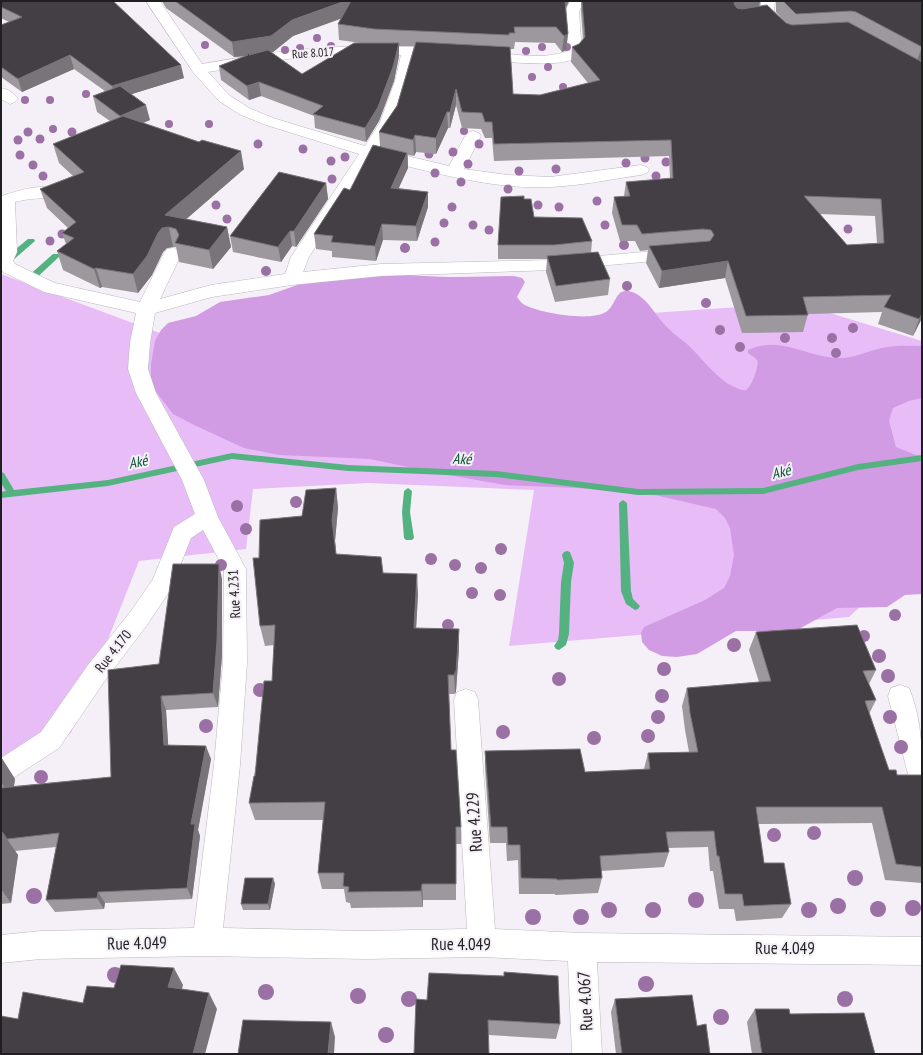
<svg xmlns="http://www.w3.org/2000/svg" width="923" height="1055" font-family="'PT Sans Narrow',sans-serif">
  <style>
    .green { fill: #e8bdf7 }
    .forest { fill: #d29ce4 }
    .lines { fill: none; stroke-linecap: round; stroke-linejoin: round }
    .stream { fill: #54b281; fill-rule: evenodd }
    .street-casing { stroke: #bbb7bd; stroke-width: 1 }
    .street { fill: #fff; fill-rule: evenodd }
    .tree { fill: #9a70a5 }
    .wall { fill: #9c989e; fill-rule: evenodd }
    .shaded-wall { fill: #78747a }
    .building { fill: #433f44; stroke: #78747a; fill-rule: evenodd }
    .labels { text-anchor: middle; stroke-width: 4; stroke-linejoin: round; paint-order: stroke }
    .far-street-label { font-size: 12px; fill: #1f1e20; stroke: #f5f0f7 }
    .street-label { font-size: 14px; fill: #1f1e20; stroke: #f5f0f7 }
    .water-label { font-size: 15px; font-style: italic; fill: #0d5636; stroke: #f5f0f7 }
    .near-street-label { font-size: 17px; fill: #1f1e20; stroke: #f5f0f7 }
  </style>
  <rect width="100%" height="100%" fill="#f5f0f7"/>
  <!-- green -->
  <path class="green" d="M1 274 192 345 797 303 922 341V580L889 581 849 617 509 646 534 490 368 483 253 489 246 549 139 561 71 733 45 753 1 763Z"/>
  <!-- forest -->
  <path class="forest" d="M381 271C425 279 469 277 514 276L522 278 525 282 517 297C519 299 520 302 523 304 538 313 590 322 606 312 617 305 615 286 632 292 647 297 655 315 666 326 672 333 680 338 687 344 701 357 717 379 734 387 737 388 742 391 746 390 751 388 760 365 757 360 755 357 750 355 748 353V350C779 335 807 357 837 358 853 359 867 351 882 348 895 345 909 346 922 346V398L909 401 893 408 889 421 896 447 916 455 922 456V594L905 595 887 607 837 608 799 629 783 631H736L697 654 677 657 662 656 649 650 642 642 641 633 644 627 705 600 724 588 730 576 734 555 730 528 725 518 716 509 650 494 577 488 505 485 431 472 370 459 279 455 244 448 194 425 173 414 154 389 151 379V364L155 341 161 330 168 323 196 316 220 302 269 295 300 284Z"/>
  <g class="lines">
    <!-- stream -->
    <path class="stream" d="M28 239H34L35 241 12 261H6V257Z
      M53 254H59L60 256 32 282H26V278Z
      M232 453 348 465 496 471 638 489 763 488 858 464 922 455V461L858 470 763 494 638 495 496 477 348 471 232 459 108 486 1 498V492L6 491 1 483V472L4 473 14 490 108 480Z
      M408 488 412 491 410 512 414 538 412 540H406L404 538 402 512 404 491Z
      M623 500 627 503 631 591 633 599 640 606 638 609 635 610 626 604 621 591 619 503Z
      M567 551 570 552 574 563 571 582 569 634 566 645 559 650 556 649 554 646 558 640 559 634 561 582 564 563 562 555 564 552Z"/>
    <!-- street casing -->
    <g class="street-casing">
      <path id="street" d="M146 1H160L202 64C269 52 328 44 396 47 413 47 432 46 448 50L450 53 448 56 443 57 415 56 409 81 396 122 378 149 449 166 465 136 467 133 473 131 479 133 481 136 464 169 508 175 550 177 641 165 647 167 649 170 647 173 641 175C611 179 580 186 550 187 492 190 429 171 373 158L309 257 303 272 381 264 553 260 677 249 683 250 686 254 683 258 677 259 553 270 381 276 292 285 212 297 155 313 150 343 148 369 156 393 204 480 218 517 246 569 247 663 240 765 223 928 365 931 467 929 454 700 457 692 466 689 475 692 478 700 495 929 582 933 922 937V965L597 962 602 1054H572L568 961 482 957 365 959 207 956 41 959 1 963V935L41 931 194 928 214 765 223 663 224 569 203 530 191 538 171 589 147 625 106 679 59 748 10 780 1 784V758L41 732 88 665 131 611 153 579 174 527 195 514 182 480 136 393 128 369 130 343 136 313 44 292 3 272 1 269V196C18 191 38 184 56 188L58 192 56 196C43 199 29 198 15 202L17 252 13 261 15 264 55 283 140 302 164 253 167 249 173 248 179 249 182 253 160 299 211 285 285 274 291 257 359 154 263 124 239 114 219 101 193 72ZM354 55H401L395 81 380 122 365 146 273 118 249 108 229 95 208 72 300 57Z
        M570 1H584L579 12 582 53C570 71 501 61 481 59L476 58 474 55 476 52 481 51C509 53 541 61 568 51L565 12Z
        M761 1H775L774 13 790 29 788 32C777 35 770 24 762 17L760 14Z
        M1 88C8 89 14 93 18 99L15 102 10 104 1 99Z
        M900 685 909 688C923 722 922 754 922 790L913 786 909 778 888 696 891 688Z"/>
    </g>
    <!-- street -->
    <use href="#street" class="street"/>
  </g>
  <!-- trees -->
  <g class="tree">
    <circle cx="317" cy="38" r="4"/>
    <circle cx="205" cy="45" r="4"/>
    <circle cx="331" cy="46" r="4"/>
    <circle cx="542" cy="47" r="4"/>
    <circle cx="567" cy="47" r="4"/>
    <circle cx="300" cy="48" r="4"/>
    <circle cx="285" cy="50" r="4"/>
    <circle cx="526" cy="51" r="4"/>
    <circle cx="548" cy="67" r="4"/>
    <circle cx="532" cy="77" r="4"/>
    <circle cx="563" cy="87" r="4"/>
    <circle cx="86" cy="94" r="4"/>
    <circle cx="25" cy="100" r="4"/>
    <circle cx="50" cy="100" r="4"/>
    <circle cx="169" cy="124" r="4"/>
    <circle cx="209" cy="124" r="4"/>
    <circle cx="53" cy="129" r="4"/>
    <circle cx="464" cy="131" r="4"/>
    <circle cx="28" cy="132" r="4.5"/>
    <circle cx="72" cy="132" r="4.5"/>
    <circle cx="40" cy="139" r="4.5"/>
    <circle cx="18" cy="140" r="4.5"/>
    <circle cx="258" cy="144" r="4.5"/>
    <circle cx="479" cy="144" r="4.5"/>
    <circle cx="303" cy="149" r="4.5"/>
    <circle cx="453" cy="152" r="4.5"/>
    <circle cx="429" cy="154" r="4.5"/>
    <circle cx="20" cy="155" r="4.5"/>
    <circle cx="345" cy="157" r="4.5"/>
    <circle cx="645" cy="158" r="4.5"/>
    <circle cx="331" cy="161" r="4.5"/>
    <circle cx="666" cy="162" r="4.5"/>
    <circle cx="626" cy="163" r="4.5"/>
    <circle cx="468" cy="164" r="4.5"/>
    <circle cx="33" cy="165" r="4.5"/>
    <circle cx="556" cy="169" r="4.5"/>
    <circle cx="519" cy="171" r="4.5"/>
    <circle cx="435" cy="173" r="4.5"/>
    <circle cx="43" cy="176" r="4.5"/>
    <circle cx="656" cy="176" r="4.5"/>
    <circle cx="332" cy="179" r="4.5"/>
    <circle cx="461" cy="182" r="4.5"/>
    <circle cx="508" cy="189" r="4.5"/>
    <circle cx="597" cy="201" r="4.5"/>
    <circle cx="216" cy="205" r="4.5"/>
    <circle cx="538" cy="205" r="4.5"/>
    <circle cx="452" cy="207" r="4.5"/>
    <circle cx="559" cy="207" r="4.5"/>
    <circle cx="227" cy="219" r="4.5"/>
    <circle cx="444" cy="223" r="4.5"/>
    <circle cx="473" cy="225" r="4.5"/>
    <circle cx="605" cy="225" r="4.5"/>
    <circle cx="848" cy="229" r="4.5"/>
    <circle cx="489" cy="230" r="4.5"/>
    <circle cx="62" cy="234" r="4.5"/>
    <circle cx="50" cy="241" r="4.5"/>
    <circle cx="435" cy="242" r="4.5"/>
    <circle cx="624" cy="245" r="5"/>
    <circle cx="405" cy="248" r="5"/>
    <circle cx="266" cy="271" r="5"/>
    <circle cx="627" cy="286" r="5"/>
    <circle cx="706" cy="303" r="5"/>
    <circle cx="853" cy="328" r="5"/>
    <circle cx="720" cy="330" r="5"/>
    <circle cx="785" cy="338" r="5"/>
    <circle cx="832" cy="338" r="5"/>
    <circle cx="740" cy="347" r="5"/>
    <circle cx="836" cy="353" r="5"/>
    <circle cx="296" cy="502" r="6"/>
    <circle cx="237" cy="506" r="6"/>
    <circle cx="246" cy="529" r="6"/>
    <circle cx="501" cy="549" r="6"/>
    <circle cx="431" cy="559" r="6"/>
    <circle cx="221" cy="565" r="6"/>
    <circle cx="455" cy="565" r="6"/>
    <circle cx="481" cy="568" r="6"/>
    <circle cx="472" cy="593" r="6"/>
    <circle cx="500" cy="595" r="6"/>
    <circle cx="895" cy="615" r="6"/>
    <circle cx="448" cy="625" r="6"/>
    <circle cx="864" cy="636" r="6"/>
    <circle cx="734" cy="645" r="7"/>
    <circle cx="879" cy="656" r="7"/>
    <circle cx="664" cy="669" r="7"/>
    <circle cx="888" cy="676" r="7"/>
    <circle cx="559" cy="679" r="7"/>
    <circle cx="260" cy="690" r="7"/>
    <circle cx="662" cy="696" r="7"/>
    <circle cx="658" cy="717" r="7"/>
    <circle cx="890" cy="717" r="7"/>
    <circle cx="206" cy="726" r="7"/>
    <circle cx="503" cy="732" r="7"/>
    <circle cx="648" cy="736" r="7"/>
    <circle cx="594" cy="738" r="7"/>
    <circle cx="901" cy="747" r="7"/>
    <circle cx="41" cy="777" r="7"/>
    <circle cx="814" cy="833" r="7"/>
    <circle cx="774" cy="835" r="7"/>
    <circle cx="855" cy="878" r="8"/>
    <circle cx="34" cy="896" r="8"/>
    <circle cx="696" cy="900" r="8"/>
    <circle cx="838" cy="906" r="8"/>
    <circle cx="913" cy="908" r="8"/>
    <circle cx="878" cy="909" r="8"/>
    <circle cx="609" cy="910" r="8"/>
    <circle cx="653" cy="910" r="8"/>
    <circle cx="809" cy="910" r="8"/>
    <circle cx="533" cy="917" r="8"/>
    <circle cx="581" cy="917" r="8"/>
    <circle cx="115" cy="975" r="8"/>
    <circle cx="646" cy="984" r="8"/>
    <circle cx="266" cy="992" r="8"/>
    <circle cx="358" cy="996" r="8"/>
    <circle cx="409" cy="999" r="8"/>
    <circle cx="845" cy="999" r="8"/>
    <circle cx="721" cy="1017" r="8"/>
    <circle cx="386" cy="1035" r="8"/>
  </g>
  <!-- wall -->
  <path class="wall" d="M1 1 184 78 131 94 150 120 143 123 244 169 186 219 227 227 231 247 213 269 179 262 176 247H173L167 248 163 252 152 275 138 293 102 287 100 288 63 270 57 251 66 244 62 233 68 228 47 208 40 189 73 176 59 163 53 144 110 121 97 112 93 96 105 91 74 69 22 92 1 77V25L9 22 1 18Z
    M162 1H569L566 8 568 34 566 50 562 52 555 43 515 42 514 49H510L513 94 540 95 588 83 571 62 572 47 579 44 583 40 581 12V1H760L759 6 786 23 776 12V1H922V60L920 61 922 62V318L913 336 878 324 882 312 808 314 803 332 742 333 725 278 659 288 646 263 648 250 640 251 635 241H620L612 213 614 197 624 196 626 182 670 179 669 156 494 161 492 138H485L481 129 462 128 456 105 450 128H448L436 154 416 152 414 156 408 155V168L398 188 428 192V207L417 241 383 240 376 261 332 257V251L316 249 314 234 350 190 380 146 379 132 397 106 414 46H399V56L394 81 379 121 366 142 315 128 314 116 261 96 249 100 221 80 219 66 246 56 234 57 166 8ZM341 18 338 24 339 40 361 43 302 74 271 52H273L293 36ZM819 214 875 216 877 243 847 245Z
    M326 183 328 199 296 247 292 246 281 262 233 252 230 236Z
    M524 199 534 217 592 241 591 253 610 279 608 295 555 302 546 272 547 259H498V245Z
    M336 488 338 508 335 541 336 554 383 573 418 594 416 628 459 649 456 691 455 694H449L451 750 461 827V844H456V900H423V907L351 908 350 903 346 902 344 889H322L318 873 323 820H255L249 803 272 681 274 645 265 646 260 626 259 558 302 516Z
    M222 579V655L218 707 166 710 168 745 211 759 198 830 200 836 192 899 105 903 104 909 55 912 46 900 56 847 15 851 18 855 11 903 1 904V757L15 779 14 786 111 777 159 664Z
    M756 632 876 670 869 684 876 700 869 714 889 770 897 775H922V883L885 880 872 823 758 824 764 863 791 904 782 918 736 921 734 909H719L713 871H710L708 847 668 848 669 852 664 867 601 871 602 878 598 893 555 895V894H519L518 860 507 861 506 843H490L485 768V751L585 772 644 769 648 753 689 752 685 730 682 706 687 688 759 682 749 650Z
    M273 878 275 884 270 910H243L241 904Z
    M504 972 560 1024 556 1039 489 1035 427 1000 504 976Z
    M615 999 697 1026 710 1054H616L611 1012Z
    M755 1009 790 1014 875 1054H752L747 1022Z"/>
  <!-- shaded-wall -->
  <path class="shaded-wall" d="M345 1H353L354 14 293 36 273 52 249 55 246 54V56L234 57 232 42Z
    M564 1H569L564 11Z
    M735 1H760L759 10 734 15V4Z
    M568 34 566 50 562 52 564 36Z
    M399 43V56L394 81 379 121 366 142 365 128Z
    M922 47V60L916 63Z
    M70 55 74 69 22 92 18 79Z
    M181 65 184 78 116 99 112 86Z
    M259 82 261 96 249 100 247 86Z
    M456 89V105L450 128V112Z
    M146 105 150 120 124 131 120 116Z
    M447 112 448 128 436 154V138Z
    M415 135 416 152 414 156 413 140Z
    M241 151 244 169 175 229 169 227 173 247 167 248 163 252 152 275 138 293 133 274 165 215Z
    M407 153 408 168 392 203 391 188Z
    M326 183 328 199 296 247 294 231Z
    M428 192V207L417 241 416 226Z
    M382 224 383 240 376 261 375 246Z
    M227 227 231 247 213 269 209 250Z
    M290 231 292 246 281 262 278 247Z
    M728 261 725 278 659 288 662 271Z
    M96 268 102 287 100 288 94 269Z
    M922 314V318L913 336 919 319Z
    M336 488 338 508 335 541 338 574 332 520Z
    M219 564 222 579V655L218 707 213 693Z
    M417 574 418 594 415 648 414 628Z
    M459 629V649L456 691 455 694 454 675Z
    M161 696 166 710 169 758 164 745Z
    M206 746 211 759 198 830 200 836 192 899 187 888 191 824Z
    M1 757 15 779 12 799 1 782Z
    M3 833 18 855 11 903 1 889V844Z
    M273 878 275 884 270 910 268 904Z
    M422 884 423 900V907L421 891Z
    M98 892 105 903 104 909 97 898Z
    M174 968 183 985 178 1004 168 987Z
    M209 993 217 1009 205 1054H193Z
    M331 1022 335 1037 334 1054H328Z"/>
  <!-- building -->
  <path class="building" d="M1 1H113L181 65 112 86 70 55 18 79 1 67V25L22 17 1 7Z
    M175 1H345L292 20 271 36 232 42Z
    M351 1H565L568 34 564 36 556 27H514L515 33H509V35L374 29 338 24Z
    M582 1H735L734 4 737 8 742 9 767 5 786 23 792 25 848 22 922 62V314L919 319 884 307 891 295 803 297 808 315 746 316 728 261 662 271 649 246 710 241 714 235 711 230 703 229 642 234 637 225H622L614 197 630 196 626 182 673 178 671 140 494 144 492 122H485L482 113 462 112 456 89 450 112H447L436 138 415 135 413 140 379 132 397 106 416 42 510 47 513 94 540 95 600 80 572 47 579 44 585 37ZM804 196 881 199 884 243 847 245Z
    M783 1H922V47L856 12 851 11 796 14Z
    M354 43H399L393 67 378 107 365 128 313 114 323 106 259 82 247 86 219 66 248 55 246 54 252 53 249 55 268 50 302 74Z
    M120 86 146 105 120 116 93 96Z
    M123 116 199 142 202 140 241 151 165 215 227 227 209 250 175 243 179 235 176 229 169 227 162 228 158 233 147 256 133 274 96 268 94 269 57 251 74 238 62 233 76 222 40 189 84 172 53 144Z
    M373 145 407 153 391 188 428 192 416 226 382 224 375 246 331 242 333 236 314 234 344 188 350 190Z
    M279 172 326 183 294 231H290L278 247 230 236Z
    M524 196V199H531L534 217 582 218 592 241 554 245H498L501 197Z
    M598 252 610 279 556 286 547 256Z
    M336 488 332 520 336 554 381 557 383 573 417 574 414 628 459 629 456 671 454 675H448L451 750H456L461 827H456V884H422L421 891 348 892 349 887 343 886 344 873H318L325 802 249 803 254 776H255L264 681H272L275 625 260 626 253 558H259L260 520 302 516 306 490Z
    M173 564H219L217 641 213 693 161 696 164 745 206 746 191 824H195L187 888 98 892 97 898 46 900 59 833 7 839 3 833H1V788L111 777 108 670 159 664Z
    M857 625 876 670 863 671 876 700 865 701 889 770H896L897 775H922V867L896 864 882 807H756L764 863H784L791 904 744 906 742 894H725L719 856H717L714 831 666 832 669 852 600 856 602 878 557 880V879L521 878 520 845H508L507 827H491L485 751 580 749 585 772 650 769 648 753 698 752 690 713 687 688 771 681 756 632Z
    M1 833H3L1 844Z
    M245 878H273L268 904H241Z
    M121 965 174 968 168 987 209 993 193 1054H1V1016L18 1019 23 992 83 1003 87 986 114 988Z
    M504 972 558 976 560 1024 488 1020 489 1054H414L416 999 427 1000 429 973 504 976Z
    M692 995 697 1026 706 1024 710 1054H622L615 999Z
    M755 1009H789L790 1014 864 1013 875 1054H762Z
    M243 1020 331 1022 328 1054H238Z"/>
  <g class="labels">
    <!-- far-street labels -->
    <g class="far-street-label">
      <text transform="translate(313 53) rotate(-4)" y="4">Rue 8.017</text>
    </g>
    <!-- street labels -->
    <g class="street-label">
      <text transform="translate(234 594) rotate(-93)" y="5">Rue 4.231</text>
      <text transform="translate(113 651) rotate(-52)" y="5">Rue 4.170</text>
    </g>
    <!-- water labels -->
    <g class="water-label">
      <text transform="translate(462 459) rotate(2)" y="5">Aké</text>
      <text transform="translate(138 462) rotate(-12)" y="5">Aké</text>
      <text transform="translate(781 472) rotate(-14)" y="5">Aké</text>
    </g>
    <!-- near-street labels -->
    <g class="near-street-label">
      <text transform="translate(474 822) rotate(-94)" y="6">Rue 4.229</text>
      <text transform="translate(137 943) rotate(-1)" y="6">Rue 4.049</text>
      <text x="461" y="950">Rue 4.049</text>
      <text x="785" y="954">Rue 4.049</text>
      <text transform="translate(585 1001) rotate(-93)" y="6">Rue 4.067</text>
    </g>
  </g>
  <!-- border -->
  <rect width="923" height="1055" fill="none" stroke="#1f1e20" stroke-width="4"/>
</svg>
